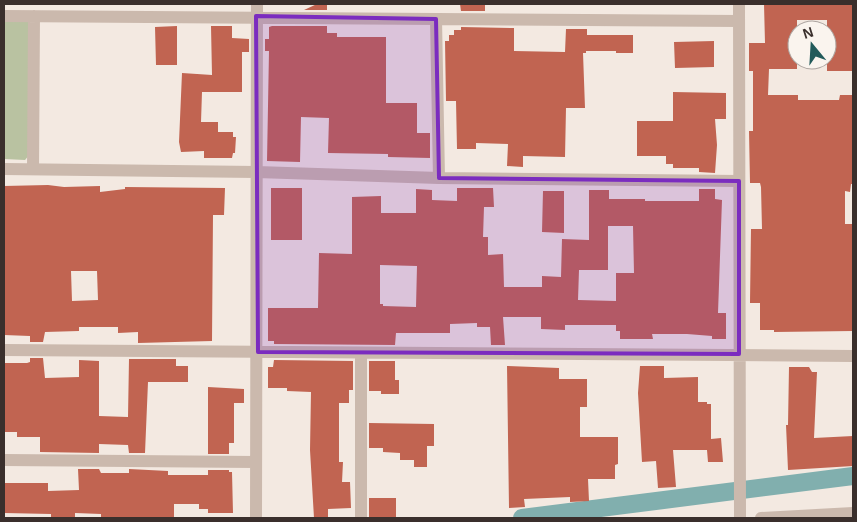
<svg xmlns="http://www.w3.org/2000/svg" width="857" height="522" font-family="Helvetica,sans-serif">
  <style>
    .green { fill: #b9c2a1 }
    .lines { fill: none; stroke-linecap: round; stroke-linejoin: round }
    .canal { stroke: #81afae; stroke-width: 18 }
    .building { fill: #c16451; fill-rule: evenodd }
    .minor { stroke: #cbb9ad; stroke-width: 12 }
    .marked { fill: #7b2cbf; fill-opacity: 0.2; stroke: #7b2cbf; stroke-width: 4; stroke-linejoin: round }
  </style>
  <rect width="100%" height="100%" fill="#f3e9e1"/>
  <!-- green -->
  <path class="green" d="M4 13 30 17 31 153 25 160 4 159Z"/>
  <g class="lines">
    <!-- canal -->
    <path class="canal" d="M522 518 853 476"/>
  </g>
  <!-- building -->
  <path class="building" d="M317 4H327V10H304Z
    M460 4H485V11H461Z
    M764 4H852L853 71H827V20H797V69H769L768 95H798V100H839L840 95H853V184H851L850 192 845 191V224H853V331L774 332V330H760V303H750L751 229H762L761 187 760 183H750L749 131H753V71H749V43H765Z
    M177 26V65H156L155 27Z
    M211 26H232V38L249 39V52H242V92H202L201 122H218V132H233V137H236L235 153H233L232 158H204V151L181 152 179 142 182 73 212 75Z
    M272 26H327V33H337V37H386V103H417V133H430V158L388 157V154L328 153 329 118 301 117 300 162 267 161 269 51H265V39H269V27Z
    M461 27 514 28V51L565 52 566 29H587V35H633V53H616V51H586V53H583L585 108H566L565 157 523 156V167L507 166 508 144 476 143V149H457L456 101H446L445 41H449V35H454V30H461Z
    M714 41V67L675 68 674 42Z
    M673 92 726 93V119H715L717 145 715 173 699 172V168H673V164H666V156H637V121H673Z
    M48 185 64 187 100 186V192L125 189V187L225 188 224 215H213L212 341 138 343V332L118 333V327H79V331L45 332 43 342H30V336L4 335V186ZM71 271H97L98 300 72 301Z
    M271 188H302V240H271Z
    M457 188H493L494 207H484L483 237H488V255L503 254 504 287H542V276L561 277 562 239 589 240V190H609V199H645V201H699V189H715V199L722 200 718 313H726V339H712V336L687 334H652L653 339H620V331H616V325H565V330L541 329V317H503L505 345H491L490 327H477V323L450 324V333H396L395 345 274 344V341H268V308H318L319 253 352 254V197L381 196V213H416V189L432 190V200L457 201ZM608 226H633L634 273H616V301L578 300 579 270H608ZM380 265 417 266 416 307 383 306V304H380Z
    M543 191H564V233L542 232Z
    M30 358H43L45 378 79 377V360L99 361V416L128 417 129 359H176V366H188V382H148L145 453H129L128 445 99 444V453L40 452V437H17V432H4V363H27L30 362Z
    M274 360 353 361V390H349V403H339V462H343L342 482H350L351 508 328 509V518H314L310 450 311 392 287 391V388H268V367H273Z
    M369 361H395V380H399V394H381V391H369Z
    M507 366 559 368V379H587V407H580V437H618V464L615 465V479H588L589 501 570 502V497L524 499 525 507 509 508Z
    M640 366H664V378L698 377V402H707V404H711V439L721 438 723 462H708L707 450H673L676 487 658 488 656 461 642 462 638 393Z
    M789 367H809L812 372H817L814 438 853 436V466L788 470 786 425H788Z
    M208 387 244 389V403H234V443H229V454H208Z
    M369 423 434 424V446H427V467H414V460H400V453L383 452V448H369Z
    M78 469H99L101 473H129V469L168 471V475H208V470H229V472H232L233 513H208V509H199V504H174V517L168 518H101V514L75 513V518H51V514L4 513V483H48V491L79 490Z
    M369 498H396V518H369Z"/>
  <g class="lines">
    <!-- minor -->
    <path class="minor" d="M739 4 740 518
      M4 16 739 21
      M436 19 439 178
      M4 169 257 172 439 178 739 181
      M33 169 34 16
      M4 350 853 356
      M361 354V518
      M4 460 255 462
      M256 518 257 4
      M761 518 853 513"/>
  </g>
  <!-- marked area -->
  <path class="marked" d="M256 16 436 19 439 178 739 181V354L258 352Z"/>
  <!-- border -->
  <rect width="857" height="522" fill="none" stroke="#3a2f2c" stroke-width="10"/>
  <!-- north arrow -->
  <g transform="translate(812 45) rotate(342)"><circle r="24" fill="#faf4ee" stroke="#ada5a0"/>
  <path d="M0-4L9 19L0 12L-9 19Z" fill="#225a5a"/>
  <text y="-8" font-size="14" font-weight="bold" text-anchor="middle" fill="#3a2f2c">N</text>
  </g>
</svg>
